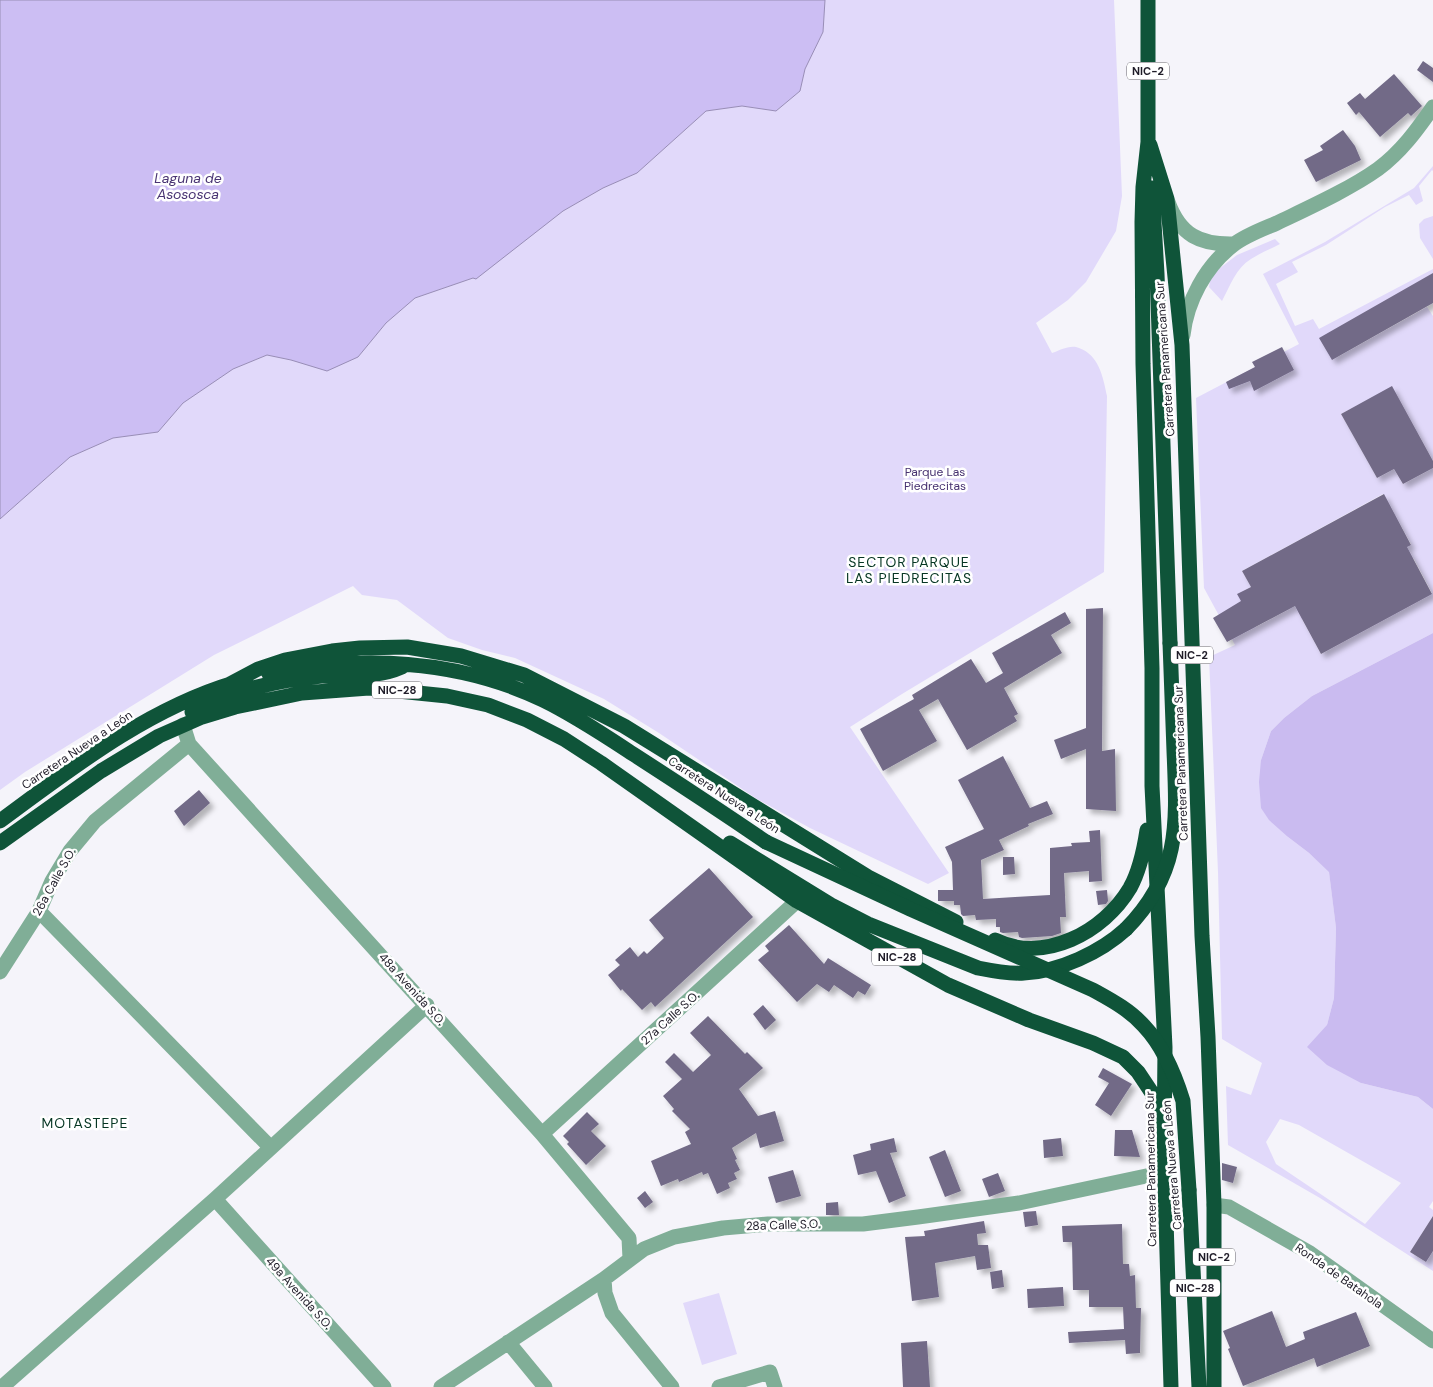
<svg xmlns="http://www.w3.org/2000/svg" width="1433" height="1387" font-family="'DM Sans',sans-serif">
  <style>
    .green { fill: #e1d9fa; fill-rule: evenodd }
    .forest { fill: #cabbf0 }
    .water { fill: #ccbef3; stroke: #988db6 }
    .building { fill: #726a87; filter: url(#shadow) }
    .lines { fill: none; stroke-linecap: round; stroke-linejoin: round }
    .minor { stroke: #80ae97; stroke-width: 15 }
    .highway { stroke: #0f5439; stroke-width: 15 }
    .highway-bridge { stroke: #0f5439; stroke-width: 15 }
    .labels { text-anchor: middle; stroke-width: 5; stroke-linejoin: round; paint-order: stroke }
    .shield { fill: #fff; stroke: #626068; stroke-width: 1 }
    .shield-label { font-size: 11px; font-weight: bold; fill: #1f1c28 }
    .street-label { font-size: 12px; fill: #1f1c28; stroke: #fff }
    .park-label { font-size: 12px; fill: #46316f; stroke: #fff }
    .water-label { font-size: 14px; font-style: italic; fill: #493473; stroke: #fff }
    .neighbourhood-label { font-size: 14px; letter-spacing: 1px; fill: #063623; stroke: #fff }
  </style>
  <defs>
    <filter id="shadow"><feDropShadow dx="4.5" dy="4.5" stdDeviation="2.5" flood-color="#0004"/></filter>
  </defs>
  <rect width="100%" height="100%" fill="#f5f4fa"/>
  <!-- green -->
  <path class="green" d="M825 0H1114L1122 196 1116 231 1086 282 1068 300 1036 323 1052 353C1060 350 1071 344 1079 348 1099 355 1103 377 1107 396L1104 572 902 694 850 727 949 873 928 884 810 828 757 799 659 733 604 699 515 658 482 650 448 638 397 600 362 595 353 586 214 655 25 772 0 790V519L70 457 113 438 158 432 183 403 233 369 267 355 291 360 358 357 386 323 415 298 473 278 563 211 603 188 637 173 706 111 742 106 776 111 800 91 805 69 823 32Z
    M1433 166V171L1432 170 1419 186 1423 201 1416 205 1409 195 1385 207 1326 245 1292 262 1298 272 1276 284 1295 326 1313 319 1319 329 1433 269V273L1332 360 1427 307 1433 316V461L1392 387 1341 414 1377 478 1394 469 1403 484 1433 468V633L1312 696 1284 718 1271 731 1261 760 1288 837 1309 853 1329 871 1336 928 1334 998 1327 1025 1361 1083 1418 1097 1433 1109V1201L1429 1207 1433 1210V1216L1410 1252 1426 1262 1433 1251V1271L1320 1198 1228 1145 1226 1086 1251 1095 1262 1063 1222 1039 1218 872 1209 657 1235 645 1204 588 1196 398 1299 344 1263 274 1325 242 1414 188ZM1383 494 1411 544 1397 553 1414 559 1432 593 1321 654 1302 619 1313 596 1256 627 1238 594 1251 587 1242 571ZM1280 1119 1299 1125 1401 1183 1365 1224 1276 1164 1266 1142Z
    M1433 216V259L1420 238 1419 224 1424 219Z
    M1275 239 1280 244C1271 249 1260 253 1251 259 1236 268 1230 286 1222 301L1209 287 1211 275 1237 255Z
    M719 1293 737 1354 702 1365 683 1303Z"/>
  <!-- forest -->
  <path class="forest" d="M1433 633V1109L1418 1097 1361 1083 1327 1065 1307 1047 1327 1025 1334 998 1336 928 1329 872 1309 853 1288 837 1269 820 1261 808 1259 782 1261 760 1271 731 1284 718 1312 696Z"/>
  <!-- water -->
  <path class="water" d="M0 0H825L823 32 805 69 800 91 776 111 742 106 706 111 637 173 603 188 563 211 476 279 473 278 415 298 386 323 358 357 327 371 291 360 267 355 233 369 183 403 158 432 113 438 70 457 0 519Z"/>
  <!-- building -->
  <path class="building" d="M1423 61 1433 68V82L1417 70Z
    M1394 74 1422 106 1411 116 1408 113 1380 137 1359 112 1356 115 1347 103 1360 93 1365 99Z
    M1343 130 1355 146 1361 160 1316 182 1304 160 1323 150 1320 146Z
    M1433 273V303L1332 360 1319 338Z
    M1282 347 1294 370 1254 391 1250 381 1229 389 1226 382 1255 367 1252 362Z
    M1392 386 1433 461V468L1403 484 1394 469 1377 478 1341 414Z
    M1384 494 1411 545 1407 547 1432 594 1321 654 1295 606 1227 642 1213 618 1241 601 1237 594 1251 587 1242 571Z
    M1103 608 1102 751 1115 749 1116 811 1086 809V749L1061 759 1054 740 1086 728V609Z
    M1065 612 1071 623 1051 635 1062 653 1004 688 1018 714 1014 716 1017 721 967 750 938 699 919 710 937 741 883 771 860 729 914 699 912 695 971 659 986 683 1003 673 992 653Z
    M1003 756 1030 808 1047 801 1053 814 1028 824 1029 826 999 840 1004 850 981 860 983 899 1050 895V848L1072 846 1071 843 1090 842 1089 831 1100 830 1102 881 1089 882V871L1064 873 1066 917H1060L1061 933 1052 936 1022 938 1019 937 1018 932 1003 933 1000 932V927H996V919L976 920 975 915 963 916 961 914 960 905H954V901H938V890H953L952 862 945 847 984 829 958 780Z
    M199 790 210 803 184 826 174 811Z
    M1003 857H1014L1015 874 1003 875Z
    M709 868 753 917 655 1007 651 1002 642 1010 622 989 621 991 608 975 620 965 615 960 630 947 638 957 644 951 647 954 664 938 649 920Z
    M1107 890 1108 901 1106 904 1098 905 1096 891Z
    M789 925 824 964 828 958 871 985 865 995 858 991 853 998 834 985 829 992 817 984 797 1002 758 960 769 951 765 946Z
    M763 1005 776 1020 765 1030 753 1014Z
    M708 1016 745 1054 747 1052 763 1068 739 1089 758 1116 775 1111 784 1141 760 1148 756 1133 732 1148 737 1159 735 1160 740 1170 734 1173 737 1179 728 1183 730 1188 717 1194 708 1173 703 1175 702 1172 679 1182 678 1179 661 1186 651 1161 691 1144 685 1132 690 1129 672 1111 674 1109 663 1096 682 1079 665 1062 674 1053 693 1072 711 1055 690 1033Z
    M1103 1068 1132 1084 1111 1116 1095 1105 1109 1083 1098 1077Z
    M587 1112 599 1124 591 1131 606 1146 586 1165 567 1144 569 1142 563 1136Z
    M1115 1130H1132L1140 1157 1114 1156Z
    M894 1138 897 1152 890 1153 906 1196 889 1203 876 1171 858 1175 853 1155 871 1150 870 1144Z
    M1061 1138 1063 1156 1044 1158 1043 1140Z
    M945 1150 961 1191 945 1197 929 1157Z
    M1222 1163 1237 1167 1233 1183 1222 1180Z
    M793 1170 801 1196 776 1203 768 1177Z
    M998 1173 1005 1191 989 1197 982 1179Z
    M645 1191 653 1202 645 1208 637 1198Z
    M838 1202 839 1215H826V1203Z
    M1036 1211 1038 1225 1025 1227 1023 1212Z
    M1433 1216V1251L1426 1262 1410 1252Z
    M984 1221 986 1233 977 1234 978 1245H988L991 1268 977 1270 975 1256 935 1263 939 1297 912 1301 905 1237 925 1236 924 1231Z
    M1122 1224 1123 1264H1129L1130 1276 1135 1275 1136 1308H1141L1140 1353 1126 1354 1125 1340 1069 1343 1068 1332 1124 1329 1123 1307H1089V1290H1073L1072 1242H1063L1062 1226Z
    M1002 1270 1004 1287 992 1289 990 1272Z
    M1063 1287 1064 1306 1028 1308 1027 1289Z
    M1272 1311 1286 1347 1305 1339 1303 1332 1356 1312 1370 1346 1317 1367 1314 1358 1243 1386 1228 1349 1230 1348 1223 1331Z
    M927 1341 930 1387H903L901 1343Z"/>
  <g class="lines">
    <!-- minor -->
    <path class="minor" d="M1168 202C1180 235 1200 245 1234 244
      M1183 335C1187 301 1205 267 1233 245 1246 235 1263 229 1277 223 1308 208 1350 189 1378 169 1401 152 1417 130 1433 107
      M183 725 189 744 542 1134 629 1238 630 1259
      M39 911 271 1148
      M0 972 39 911 52 881 70 851 95 821 189 744
      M542 1134 797 901
      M215 1199 384 1387
      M1214 1205 1229 1207 1310 1253 1433 1341
      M604 1279 605 1293 612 1313 672 1387
      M508 1342 545 1387
      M2 1387 215 1199 427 1005
      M441 1387 604 1279 644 1249 674 1237 723 1228 768 1224H863L918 1217 1019 1203 1165 1172
      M719 1387 770 1372 775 1387"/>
    <!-- highway -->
    <path class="highway" d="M1148 0V142L1143 187 1142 222 1143 364 1152 668V786L1165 1047 1164 1152 1171 1387
      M1150 145 1167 199 1182 345 1202 936 1208 1037 1214 1205V1387
      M1152 188 1157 274 1170 643
      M269 674C359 655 458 659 543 700 574 715 604 735 633 754 678 783 722 812 766 842
      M226 686 258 669 285 660 332 651 360 648 407 647 461 656 524 675 624 726 868 877 956 922
      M192 712C223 692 285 679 322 676 351 674 375 679 402 667
      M0 821C72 768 147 709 234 683
      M0 843 101 771 159 736 202 717 235 707 302 693 369 688 447 696 488 705 527 720 564 739 601 763 797 901 948 985 1029 1020 1093 1043 1123 1057 1138 1072 1152 1093 1159 1121
      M730 843 831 905 868 924 978 968C993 971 1009 974 1024 973 1059 972 1101 952 1126 929
      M995 940C1044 964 1104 932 1130 888 1140 870 1144 850 1147 830
      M1189 1190 1199 1387"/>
    <!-- highway-bridge -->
    <path class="highway-bridge" d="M766 842 910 909 1093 990C1111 1000 1130 1010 1144 1026 1163 1046 1175 1075 1183 1101L1189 1190
      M1126 929C1181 873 1177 823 1174 751 1173 715 1171 679 1170 643"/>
  </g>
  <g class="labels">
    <!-- shield labels -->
    <g class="shield">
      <rect x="1127" y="62.5" width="42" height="17" rx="4"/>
      <rect x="1171" y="646.5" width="42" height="17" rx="4"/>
      <rect x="372" y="681.5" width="50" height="17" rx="4"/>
      <rect x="872" y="948.5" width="50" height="17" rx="4"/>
      <rect x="1193" y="1248.5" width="42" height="17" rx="4"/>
      <rect x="1170" y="1279.5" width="50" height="17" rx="4"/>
    </g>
    <g class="shield-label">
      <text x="1148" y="75">NIC-2</text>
      <text x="1192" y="659">NIC-2</text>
      <text x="397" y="694">NIC-28</text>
      <text x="897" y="961">NIC-28</text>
      <text x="1214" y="1261">NIC-2</text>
      <text x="1195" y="1292">NIC-28</text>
    </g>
    <!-- street labels -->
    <g class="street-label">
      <text transform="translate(1165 359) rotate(-94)" y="4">Carretera Panamericana Sur</text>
      <text transform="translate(77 750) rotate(-34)" y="4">Carretera Nueva a León</text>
      <text transform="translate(1181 763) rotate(-92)" y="4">Carretera Panamericana Sur</text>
      <text transform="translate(724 795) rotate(33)" y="4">Carretera Nueva a León</text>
      <text transform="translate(54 882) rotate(-61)" y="4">26a Calle S.O.</text>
      <text transform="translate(412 989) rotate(48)" y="4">48a Avenida S.O.</text>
      <text transform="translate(670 1018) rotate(-42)" y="4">27a Calle S.O.</text>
      <text transform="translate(1172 1165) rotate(-95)" y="4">Carretera Nueva a León</text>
      <text transform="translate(1151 1169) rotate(-91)" y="4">Carretera Panamericana Sur</text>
      <text transform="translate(783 1225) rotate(-2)" y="4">28a Calle S.O.</text>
      <text transform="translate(1339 1276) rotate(35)" y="4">Ronda de Batahola</text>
      <text transform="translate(299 1293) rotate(48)" y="4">49a Avenida S.O.</text>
    </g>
    <!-- park labels -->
    <g class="park-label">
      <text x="935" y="476">Parque Las<tspan x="935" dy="14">Piedrecitas</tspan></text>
    </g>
    <!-- water labels -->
    <g class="water-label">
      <text x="188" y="183">Laguna de<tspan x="188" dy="16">Asososca</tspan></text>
    </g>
    <!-- neighbourhood labels -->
    <g class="neighbourhood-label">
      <text x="909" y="567">SECTOR PARQUE<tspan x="909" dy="16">LAS PIEDRECITAS</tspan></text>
      <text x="85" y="1128">MOTASTEPE</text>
    </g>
  </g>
</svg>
